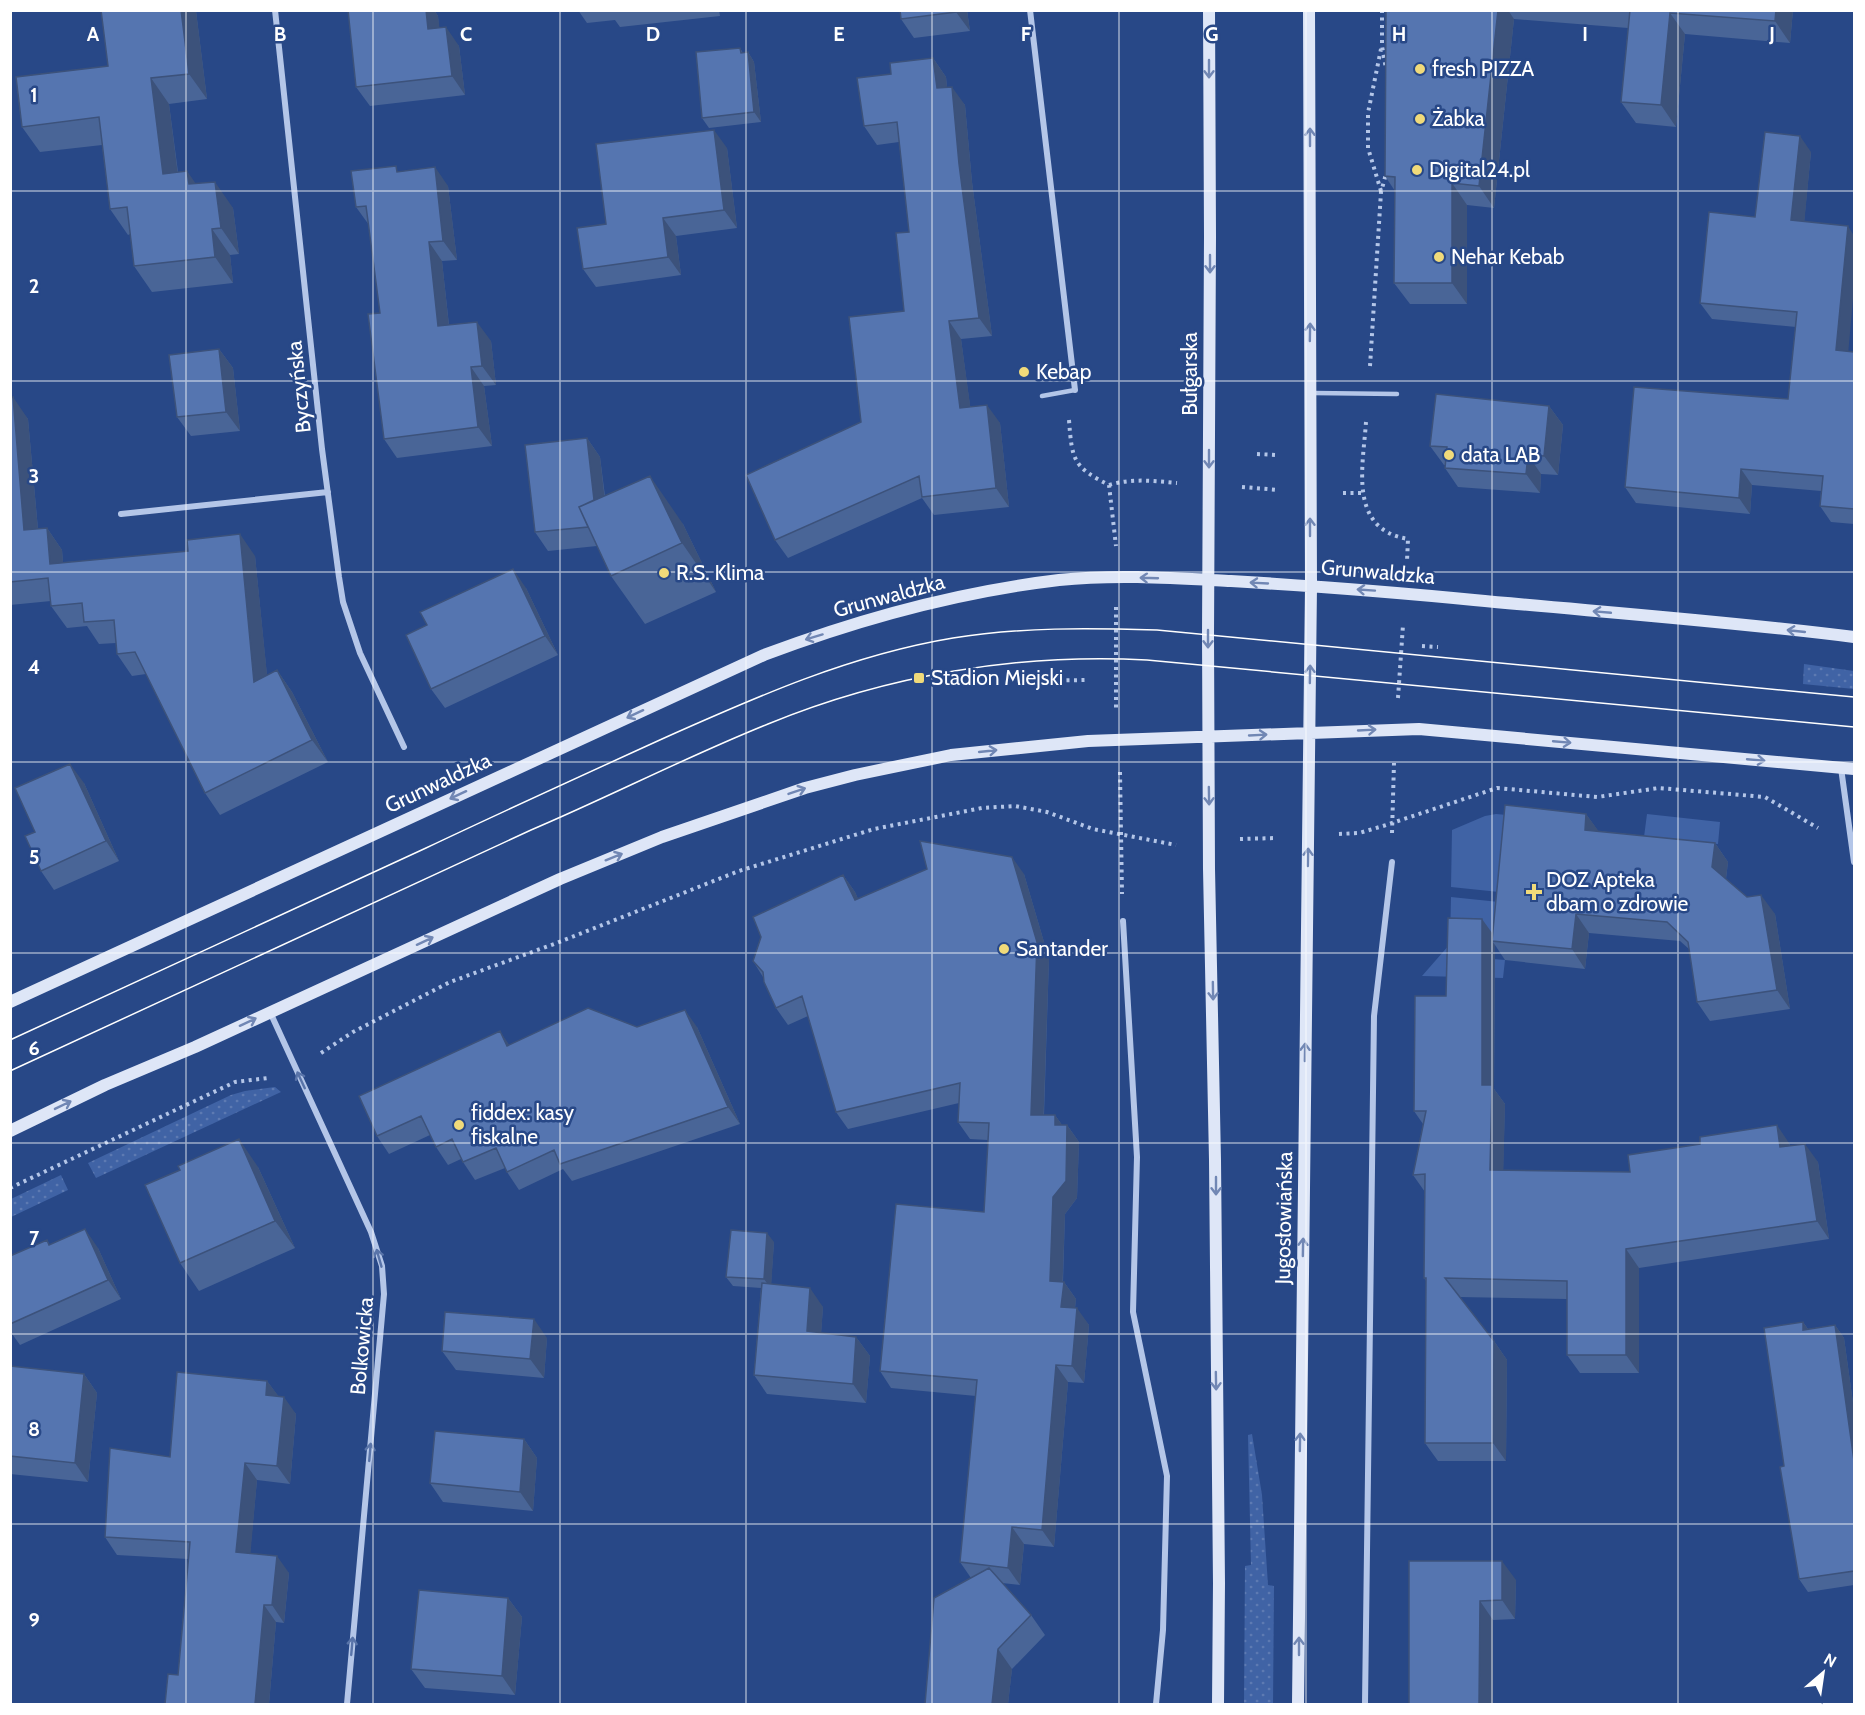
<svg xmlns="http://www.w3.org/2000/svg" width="1865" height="1715" font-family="Cabin,sans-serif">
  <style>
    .grass { fill: url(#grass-dots) }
    .garden { fill: #4063a5 }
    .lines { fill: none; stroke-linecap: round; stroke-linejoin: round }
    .path { stroke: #b4c6e8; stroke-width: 4; stroke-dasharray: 3 4.5; stroke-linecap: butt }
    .lane { stroke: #b4c6e8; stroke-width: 4.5 }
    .street { stroke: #b4c6e8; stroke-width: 6 }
    .secondary { stroke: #dee6f7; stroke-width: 12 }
    .tram { stroke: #fff; stroke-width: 1.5 }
    .wall { fill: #496597 }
    .shaded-wall { fill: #3c527b }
    .building { fill: #5575b0; stroke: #3c527b; stroke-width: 1.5 }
    .oneway { stroke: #7187b4 }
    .oneway2 { stroke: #5974a9 }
    .grid { fill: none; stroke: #fff; stroke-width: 1.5; stroke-opacity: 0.55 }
    .poi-dot { fill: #f0da7a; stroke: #284887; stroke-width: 2 }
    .labels { text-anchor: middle; stroke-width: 5; stroke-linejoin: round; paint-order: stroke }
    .poi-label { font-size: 21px; fill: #fff; stroke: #284887; text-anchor: start }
    .street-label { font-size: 21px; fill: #fff; stroke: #284887 }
    .grid-label { font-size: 20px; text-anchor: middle; font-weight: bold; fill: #fff; stroke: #284887; stroke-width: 5; stroke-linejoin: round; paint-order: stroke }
  </style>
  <defs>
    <pattern id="grass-dots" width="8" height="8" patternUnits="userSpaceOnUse" patternTransform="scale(1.5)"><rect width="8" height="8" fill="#4063a5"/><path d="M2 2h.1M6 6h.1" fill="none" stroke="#5d7ab2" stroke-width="1.8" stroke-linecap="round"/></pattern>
  </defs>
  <rect width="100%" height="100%" fill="#284887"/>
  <!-- grass -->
  <path class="grass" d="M1804 664 1854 671V689L1803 684Z
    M275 1087 281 1092 96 1178 88 1163 231 1095 245 1091Z
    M61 1175 68 1190 11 1217V1199Z
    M1252 1434 1262 1495 1268 1585 1274 1586 1273 1704H1244L1245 1566 1251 1565 1248 1435Z"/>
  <!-- garden -->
  <path class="garden" d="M1496 814 1507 815 1499 892 1451 887 1452 830 1485 816Z
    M1647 814 1720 822 1718 844 1644 837Z
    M1451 897 1499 902 1493 959 1505 960 1503 978 1422 976 1450 944Z"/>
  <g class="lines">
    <!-- path -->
    <path class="path" d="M1382 10V46L1386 69
      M1381 191 1368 148V113L1381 49
      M1370 366 1381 192 1386 174
      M1069 420C1072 460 1073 467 1109 485L1116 546
      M1366 422C1363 467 1348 529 1408 539L1407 561
      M1257 454 1277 455
      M1109 485C1132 478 1154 481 1177 483
      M1242 487 1279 490
      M1343 493H1364
      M1116 607V708
      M1422 646 1438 647
      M1029 681 1086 680
      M1398 698 1403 625
      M1120 772 1122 894
      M1392 833 1394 763
      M1339 834 1359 833 1383 826 1497 788 1597 797 1659 788 1765 797 1818 828
      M1240 839 1277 838
      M321 1053 353 1032 450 982 554 944 739 871 874 829 982 808 1015 806 1047 812 1093 829 1176 845
      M10 1188 235 1082 268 1078"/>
    <!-- lane -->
    <path class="lane" d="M1313 393 1397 394
      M1042 396 1075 390"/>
    <!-- street -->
    <path class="street" d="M275 10 322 449 339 577 343 602 360 653 404 747
      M1030 10 1075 390
      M121 514 328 492
      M1841 768 1854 862
      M1123 921 1137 1157 1133 1312 1167 1476 1163 1630 1156 1704
      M270 1012 371 1232 382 1266 384 1294 347 1704
      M1365 1704 1374 1016 1392 862"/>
    <!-- secondary -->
    <path class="secondary" d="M1209 10 1210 237 1208 635 1209 869 1215 1160 1219 1583 1218 1704
      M10 1002 764 655C859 619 958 592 1059 580 1116 574 1174 578 1231 581 1312 586 1393 592 1474 600 1601 612 1728 621 1854 637
      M10 1131 105 1085 195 1047 560 879 662 837 805 788 855 775 951 755 1088 741 1419 729 1854 769
      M1298 1704 1311 586 1309 10"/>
    <!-- tram -->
    <path class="tram" d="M10 1040C149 976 288 913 426 848 504 811 583 775 662 739 756 697 850 655 953 638 1021 627 1088 628 1157 630L1854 697
      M10 1071 531 830C611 796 688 756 768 724 887 675 1019 653 1147 660L1854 727"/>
  </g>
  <!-- wall -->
  <path class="wall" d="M348 10H434L438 16 439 28 459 46 465 95 370 106 356 87Z
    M578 10H719L720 16 620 27 615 20 587 23Z
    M900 10H967L970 31 914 38 901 19Z
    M1386 10H1793L1790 43 1685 34 1676 127 1636 123 1621 102 1628 28 1514 19 1494 208 1467 205V304H1410L1394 283 1395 191 1385 176Z
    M196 11 207 99 169 104 178 172 233 208 239 254 230 255 233 283 152 292 134 266 130 234 128 235 110 209 102 145 40 152 22 127 108 66Z
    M740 48 743 53 748 52 754 62 761 122 709 128 702 118Z
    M933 58 946 77 947 87 965 105 972 182 992 336 961 339 970 406 1000 423 1009 507 934 515 922 498 788 558 775 540 861 422 904 311 909 232 899 142 877 145 864 126 891 74Z
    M727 148 737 228 676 236 681 275 596 287 583 269 606 224Z
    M1811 152 1804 222 1848 352H1854V524L1831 522 1820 506 1821 491 1752 485 1750 514 1636 503 1625 487 1788 399 1796 327 1712 319 1700 303 1755 217Z
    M400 171 448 186 457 260 442 261 449 325 491 341 496 385 484 386 492 446 397 458 384 439 380 313 369 225 356 207Z
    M219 349 233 368 240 431 191 436 177 417Z
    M10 398 28 419 38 529 47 528 62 550 63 562 255 556 267 676 277 670 292 692 328 762 220 815 205 793 146 674 132 676 117 654 116 643 99 644 87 626 67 628 51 606V601L10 605Z
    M1549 406 1563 425 1558 475 1541 474 1540 493 1458 487 1445 468V465H1444L1430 446Z
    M587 438 600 457 605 496 683 524 716 592 645 624 611 576 597 546 548 551 535 532Z
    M526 588 558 655 445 708 431 689 427 625Z
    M84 783 119 861 54 890 41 871 35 832Z
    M1586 814 1598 831 1715 843 1728 862 1726 879 1747 897 1775 914 1790 1009 1710 1021 1697 1002 1689 949 1680 941 1589 933 1585 969 1505 960 1495 945 1494 1089 1505 1104 1503 1170 1630 1172 1789 1143 1790 1146 1818 1162 1829 1239 1639 1268V1373H1580L1567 1355V1299L1459 1297 1494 1341 1507 1360 1506 1461H1438L1425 1443 1426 1281 1424 1278 1425 1192 1413 1175 1423 1124 1414 1111 1446 996 1493 933Z
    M1024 874 1049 959 1044 1115H1055L1062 1125H1067L1079 1142 1077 1198 1065 1214 1063 1282H1064L1076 1299 1075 1308 1089 1325 1084 1383 1068 1382 1054 1547 1024 1544 1020 1585 1002 1583 1031 1615 1045 1635 1012 1669 1008 1704H925L971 1578 960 1562 976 1396 891 1388 880 1371 984 1212 988 1140 970 1139 958 1122 959 1103 848 1129 836 1112 808 1016 788 1025 776 1008 763 977 753 961 843 875 855 892 858 899Z
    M637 1027H697L740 1124 572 1181 563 1169 519 1190 507 1172 505 1168 475 1180 461 1159 448 1165 436 1147 430 1135 389 1154 377 1136 510 1045Z
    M258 1167 295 1248 199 1291 180 1263Z
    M47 1240 50 1245 98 1248 121 1299 20 1345 10 1331V1256Z
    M774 1242 771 1284 823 1307 821 1333 856 1337 870 1356 866 1403 767 1394 754 1375 761 1288 733 1286 726 1277Z
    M1803 1322 1808 1329 1835 1325 1844 1338 1854 1410V1585L1808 1592 1799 1579 1784 1466Z
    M547 1338 544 1378 456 1370 442 1351Z
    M10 1366 84 1374 97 1393 88 1482 10 1474Z
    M267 1381 278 1396 296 1414 290 1484 257 1480 250 1553 289 1573 284 1623 276 1622 269 1704H165L178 1675 188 1559 117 1555 105 1537 170 1457Z
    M524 1439 537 1458 533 1511 443 1502 430 1483Z
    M1409 1561 1516 1580 1515 1619 1493 1620Z
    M508 1598 522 1617 515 1695 425 1688 411 1669Z"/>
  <!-- shaded-wall -->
  <path class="shaded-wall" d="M181 10 196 11 207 99 189 74Z
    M426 10H434L438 16 442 48 428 29Z
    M956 10H967L970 31 956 12Z
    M1498 10H1508L1514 19 1494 208 1479 186Z
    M1776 10H1793L1790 43 1775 21Z
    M1670 13 1685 34 1676 127 1661 105Z
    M446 27 459 46 465 95 452 76Z
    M748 52 754 62 761 122 754 112Z
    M933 58 946 77 949 106 937 88Z
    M151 78 169 104 181 199 163 174Z
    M952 87 965 105 972 182 992 336 979 318 959 164Z
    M714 130 727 148 737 228 724 210Z
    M1800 136 1811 152 1803 236 1791 220Z
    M435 167 448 186 457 260 443 241Z
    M187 171 205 197 189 184Z
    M215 182 233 208 239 254 221 228Z
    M1452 183 1467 205V304L1452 283Z
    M663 218 676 236 681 275 668 257Z
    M1848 226 1854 236V288L1847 366 1836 350Z
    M212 229 230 255 233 283 215 257Z
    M429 242 442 261 451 345 438 326Z
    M949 321 961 339 973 426 960 408Z
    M477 322 491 341 496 385 482 366Z
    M219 349 233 368 240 431 226 412Z
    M471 367 484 386 492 446 478 427Z
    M13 397 28 419 40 552 24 530Z
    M987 405 1000 423 1009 507 996 488Z
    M1549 406 1563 425 1558 475 1544 456Z
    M587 438 600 457 610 545 597 526Z
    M1528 455 1541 474 1540 493 1526 474Z
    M1741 469 1752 485 1750 514 1739 498Z
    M650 476 683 524 716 592 682 543Z
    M47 528 62 550 65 586 50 564Z
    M240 534 255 556 270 704 254 682Z
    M513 569 526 588 558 655 545 636Z
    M277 670 292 692 328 762 312 740Z
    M70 764 84 783 119 861 106 841Z
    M1586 814 1600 833 1585 830Z
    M1715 843 1728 862 1725 886 1712 867Z
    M1012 857 1024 874 1049 959 1043 1132 1031 1115Z
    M843 875 855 892 867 917 855 900Z
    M1761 895 1775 914 1790 1009 1777 990Z
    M1576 914 1589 933 1585 969 1572 949Z
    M1482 919 1495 937 1492 941 1495 945 1494 1089 1505 1104 1503 1188 1490 1170 1482 1085Z
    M685 1010 697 1027 740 1124 728 1107Z
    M500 1031 512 1049 507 1046Z
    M1055 1115 1067 1132V1125L1079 1142 1077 1198 1065 1214 1062 1298 1050 1281Z
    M1777 1125 1789 1143 1793 1165 1780 1147Z
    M239 1139 258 1167 295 1248 275 1221Z
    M1805 1144 1818 1162 1829 1239 1817 1221Z
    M85 1229 98 1248 121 1299 108 1280Z
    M767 1233 774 1242 771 1289 764 1279Z
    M1626 1249 1639 1268V1373L1626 1355Z
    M1064 1282 1076 1299 1073 1324 1061 1307Z
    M810 1288 823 1307 820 1350 807 1331Z
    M1077 1308 1089 1325 1084 1383 1072 1366Z
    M534 1319 547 1338 544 1378 530 1359Z
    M1803 1322 1812 1335 1803 1330Z
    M1835 1325 1844 1338 1854 1410V1461Z
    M856 1337 870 1356 866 1403 853 1384Z
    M1494 1341 1507 1360 1506 1461 1493 1443Z
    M1056 1365 1068 1382 1054 1547 1042 1530Z
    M84 1374 97 1393 88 1482 75 1463Z
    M267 1381 280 1398 266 1395Z
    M284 1397 296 1414 290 1484 277 1466Z
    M524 1439 537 1458 533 1511 520 1492Z
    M245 1463 257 1480 249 1570 236 1552Z
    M1012 1527 1024 1544 1020 1585 1008 1568Z
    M277 1556 289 1573 284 1623 272 1605Z
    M1502 1561 1516 1580 1515 1619 1502 1600Z
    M508 1598 522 1617 515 1695 502 1676Z
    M1480 1601 1493 1620V1704H1479Z
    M264 1605 276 1622 269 1704H255Z
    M998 1649 1012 1669 1008 1704H992Z"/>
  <!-- building -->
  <path class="building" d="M101 10H181L189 74 151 78 163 174 187 171 189 184 215 182 221 228 212 229 215 257 134 266 127 207 110 209 99 117 22 127 16 77 108 66Z
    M348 10H426L428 29 446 27 452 76 356 87Z
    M900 10H956V12L901 19Z
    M1386 10H1498L1479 186 1452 183V283H1394L1395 177 1385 176Z
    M1630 10H1776L1775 21 1670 13 1661 105 1621 102Z
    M740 48 741 53 748 52 754 112 702 118 696 52Z
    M933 58 937 88 952 87 959 164 979 318 949 321 960 408 987 405 996 488 922 497 919 476 775 540 746 475 861 422 849 317 904 311 896 233 909 232 897 122 864 126 857 78 891 74 890 63Z
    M714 130 724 210 663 218 668 257 583 269 577 228 606 224 596 144Z
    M1765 132 1800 136 1791 220 1848 226 1836 350 1854 352V509L1820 506 1823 476 1741 469 1739 498 1625 487 1634 387 1788 399 1797 312 1700 303 1709 212 1755 217Z
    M396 166 397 172 435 167 443 241 429 242 438 326 477 322 482 366 471 367 478 427 384 439 368 314 380 313 366 206 356 207 351 171Z
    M219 349 226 412 177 417 169 355Z
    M1436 394 1549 406 1544 456 1528 455 1526 474 1445 468 1447 447 1430 446Z
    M13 397 24 530 47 528 50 564 188 551 187 540 240 534 254 682 277 670 312 740 205 793 135 652 117 654 114 620 84 622 82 603 51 606 48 578 10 582V398Z
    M587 438 594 500 579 507 588 527 535 532 525 445Z
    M650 476 682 543 611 576 579 507Z
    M513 569 545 636 431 689 406 635 427 625 420 612Z
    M70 764 106 841 41 871 25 836 35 832 15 788Z
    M1505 805 1586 814 1585 830 1715 843 1712 867 1747 897 1761 895 1777 990 1697 1002 1688 942 1667 922 1576 914 1572 949 1492 941Z
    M920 841 1012 857 1037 942 1031 1115H1055V1125H1067L1066 1181 1053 1197 1050 1281 1064 1282 1061 1307 1077 1308 1072 1366 1056 1365 1042 1530 1012 1527 1008 1568 960 1562 977 1380 880 1371 896 1204 984 1212 989 1123 958 1122 960 1083 836 1112 802 996 776 1008 764 982 763 972 753 961 761 937 753 917 843 875 855 900 927 869Z
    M1448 918 1482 919V1085H1492L1490 1170 1630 1172 1628 1155 1700 1144V1137L1777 1125 1780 1147 1805 1144 1817 1221 1626 1249V1355H1567V1281L1445 1278 1494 1341 1493 1443H1425L1426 1278H1424L1425 1174 1413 1175 1426 1111H1414L1415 996H1446Z
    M588 1008 637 1027 685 1010 728 1107 560 1164 554 1150 507 1172 496 1148 463 1162 452 1139 436 1147 421 1116 377 1136 359 1096 500 1031 507 1046Z
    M239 1139 275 1221 180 1263 145 1185 180 1170 178 1166Z
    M85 1229 108 1280 10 1324V1256L47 1240 49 1245Z
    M731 1230 767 1233 764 1279 726 1277Z
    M762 1283 810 1288 807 1331 856 1337 853 1384 754 1375Z
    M445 1312 534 1319 530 1359 442 1351Z
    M1803 1322V1330L1835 1325 1854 1461V1571L1799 1579 1780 1467 1784 1466 1764 1328Z
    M10 1366 84 1374 75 1463 10 1456Z
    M177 1372 267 1381 266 1395 284 1397 277 1466 245 1463 236 1552 277 1556 272 1605H264L255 1704H165L168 1674 178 1675 190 1542 105 1537 110 1448 170 1457Z
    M435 1431 524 1439 520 1492 430 1483Z
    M1409 1561H1502V1600L1480 1601 1479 1704H1409Z
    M989 1568 1031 1615 998 1649 992 1704H925L934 1598Z
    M419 1590 508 1598 502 1676 411 1669Z"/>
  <!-- one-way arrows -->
  <defs><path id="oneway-shaft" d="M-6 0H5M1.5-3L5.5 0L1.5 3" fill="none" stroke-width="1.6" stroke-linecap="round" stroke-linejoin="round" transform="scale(1.5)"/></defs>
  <g class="oneway">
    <use href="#oneway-shaft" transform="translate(1209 69) rotate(90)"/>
    <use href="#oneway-shaft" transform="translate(1310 137) rotate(-90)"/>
    <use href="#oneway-shaft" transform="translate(1210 264) rotate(90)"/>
    <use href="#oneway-shaft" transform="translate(1310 332) rotate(-89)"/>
    <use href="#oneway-shaft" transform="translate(1209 459) rotate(90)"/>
    <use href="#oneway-shaft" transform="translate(1310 527) rotate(-90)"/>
    <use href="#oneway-shaft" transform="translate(1149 578) rotate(-178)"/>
    <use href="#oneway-shaft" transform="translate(1259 583) rotate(-177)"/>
    <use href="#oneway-shaft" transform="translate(1366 590) rotate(-176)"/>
    <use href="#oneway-shaft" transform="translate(1602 612) rotate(-175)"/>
    <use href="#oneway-shaft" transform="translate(1796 631) rotate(-174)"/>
    <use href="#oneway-shaft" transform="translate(814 637) rotate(163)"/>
    <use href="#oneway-shaft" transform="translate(1208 639) rotate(90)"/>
    <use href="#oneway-shaft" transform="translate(1310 674) rotate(-89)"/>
    <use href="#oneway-shaft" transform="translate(635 714) rotate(155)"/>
    <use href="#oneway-shaft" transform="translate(1367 730) rotate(-3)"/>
    <use href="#oneway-shaft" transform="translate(1258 735) rotate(-3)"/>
    <use href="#oneway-shaft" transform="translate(1562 742) rotate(5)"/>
    <use href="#oneway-shaft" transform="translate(988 751) rotate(-6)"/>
    <use href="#oneway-shaft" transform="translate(1756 760) rotate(5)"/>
    <use href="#oneway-shaft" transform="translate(797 791) rotate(-19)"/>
    <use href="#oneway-shaft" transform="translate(458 795) rotate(155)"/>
    <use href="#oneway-shaft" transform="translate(1209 796) rotate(89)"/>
    <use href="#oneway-shaft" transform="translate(614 857) rotate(-22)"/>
    <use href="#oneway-shaft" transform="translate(1308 857) rotate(-89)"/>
    <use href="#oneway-shaft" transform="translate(425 941) rotate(-25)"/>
    <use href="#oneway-shaft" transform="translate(1213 991) rotate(89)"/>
    <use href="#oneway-shaft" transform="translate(248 1022) rotate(-25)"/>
    <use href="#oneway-shaft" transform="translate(1305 1052) rotate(-89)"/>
    <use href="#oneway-shaft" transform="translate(63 1105) rotate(-26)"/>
    <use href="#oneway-shaft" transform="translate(1216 1186) rotate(90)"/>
    <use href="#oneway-shaft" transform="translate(1303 1247) rotate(-89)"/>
    <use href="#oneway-shaft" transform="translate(1216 1381) rotate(89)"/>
    <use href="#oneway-shaft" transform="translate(1300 1442) rotate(-89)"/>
    <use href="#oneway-shaft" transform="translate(1299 1646) rotate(-90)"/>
  </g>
  <g class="oneway2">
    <use href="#oneway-shaft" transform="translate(301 1080) rotate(-115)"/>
    <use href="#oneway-shaft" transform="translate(379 1258) rotate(-106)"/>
    <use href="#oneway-shaft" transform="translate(370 1452) rotate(-85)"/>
    <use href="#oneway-shaft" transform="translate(352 1646) rotate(-85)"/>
  </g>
  <!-- grid -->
  <path class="grid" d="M186 10V1704M373 10V1704M560 10V1704M746 10V1704M932 10V1704M1119 10V1704M1306 10V1704M1492 10V1704M1678 10V1704M10 191H1854M10 381H1854M10 572H1854M10 762H1854M10 953H1854M10 1143H1854M10 1334H1854M10 1524H1854"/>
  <!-- markers -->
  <g class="poi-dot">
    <circle cx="1420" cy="69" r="6"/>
    <circle cx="1420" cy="119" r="6"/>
    <circle cx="1417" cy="170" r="6"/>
    <circle cx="1439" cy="257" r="6"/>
    <circle cx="1024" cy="372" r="6"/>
    <circle cx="1449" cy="455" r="6"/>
    <circle cx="664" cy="573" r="6"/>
    <rect x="913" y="672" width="12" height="12" rx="3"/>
    <path d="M1531 883h6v6h6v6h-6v6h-6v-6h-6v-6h6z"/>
    <circle cx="1004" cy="949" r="6"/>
    <circle cx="459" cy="1125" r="6"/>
  </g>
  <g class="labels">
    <!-- poi labels -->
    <g class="poi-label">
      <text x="1432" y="76">fresh PIZZA</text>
      <text x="1432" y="126">Żabka</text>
      <text x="1429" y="177">Digital24.pl</text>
      <text x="1451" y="264">Nehar Kebab</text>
      <text x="1036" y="379">Kebap</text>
      <text x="1461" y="462">data LAB</text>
      <text x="676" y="580">R.S. Klima</text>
      <text x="931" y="685">Stadion Miejski</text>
      <text x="1546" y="887">DOZ Apteka<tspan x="1546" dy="24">dbam o zdrowie</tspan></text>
      <text x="1016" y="956">Santander</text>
      <text x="471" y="1120">fiddex: kasy<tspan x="471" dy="24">fiskalne</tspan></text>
    </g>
    <!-- street labels -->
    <g class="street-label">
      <text transform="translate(1190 374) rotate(-90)" y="7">Bułgarska</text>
      <text transform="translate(299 387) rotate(-96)" y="7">Byczyńska</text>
      <text transform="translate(1378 572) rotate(5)" y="7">Grunwaldzka</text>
      <text transform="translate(889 596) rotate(-15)" y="7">Grunwaldzka</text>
      <text transform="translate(438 783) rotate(-25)" y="7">Grunwaldzka</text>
      <text transform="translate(1284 1218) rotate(-89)" y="7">Jugosłowiańska</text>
      <text transform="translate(362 1346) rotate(-85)" y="7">Bolkowicka</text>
    </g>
  </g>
  <g class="grid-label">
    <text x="93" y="41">A</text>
    <text x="280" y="41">B</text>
    <text x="466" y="41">C</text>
    <text x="653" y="41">D</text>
    <text x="839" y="41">E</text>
    <text x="1026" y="41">F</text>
    <text x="1212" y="41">G</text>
    <text x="1399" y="41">H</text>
    <text x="1585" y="41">I</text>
    <text x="1772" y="41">J</text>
    <text x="34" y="102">1</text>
    <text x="34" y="293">2</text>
    <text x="34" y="483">3</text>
    <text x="34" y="674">4</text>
    <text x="34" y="864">5</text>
    <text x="34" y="1055">6</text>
    <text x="34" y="1245">7</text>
    <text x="34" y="1436">8</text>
    <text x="34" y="1627">9</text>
  </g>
  <!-- border -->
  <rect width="1865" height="1715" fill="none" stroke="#ffffff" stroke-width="24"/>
  <!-- north arrow -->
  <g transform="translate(1823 1673) rotate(29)" stroke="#284887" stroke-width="4.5" paint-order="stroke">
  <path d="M0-4.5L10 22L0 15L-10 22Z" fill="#ffffff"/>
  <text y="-9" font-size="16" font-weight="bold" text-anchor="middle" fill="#ffffff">N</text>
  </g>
</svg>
